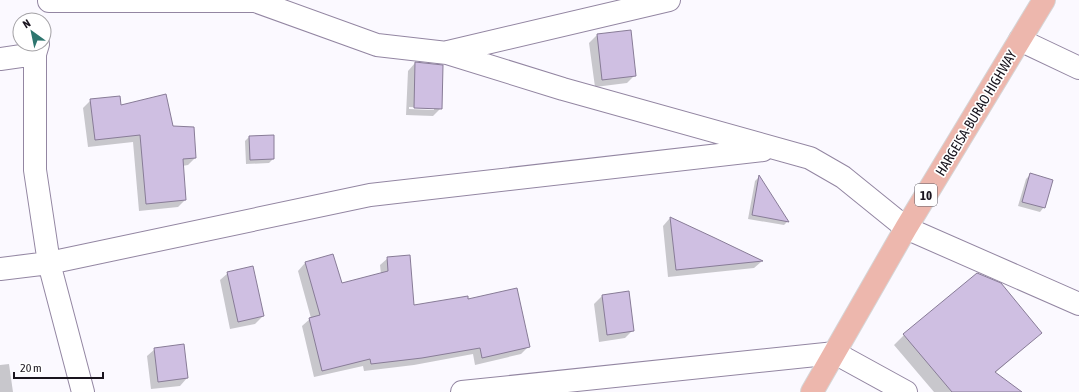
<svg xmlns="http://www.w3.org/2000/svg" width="1079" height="392" font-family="'Asap Condensed',sans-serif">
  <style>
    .shadow { fill: #0003; fill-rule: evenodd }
    .building { fill: #cfbfe2; stroke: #887c97 }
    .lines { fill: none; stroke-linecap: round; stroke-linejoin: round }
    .minor-casing { stroke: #9386a2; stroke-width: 24 }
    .highway-casing { stroke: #d6d5d6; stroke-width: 24 }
    .minor { stroke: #fff; stroke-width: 22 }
    .highway { stroke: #edb7ad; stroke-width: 22 }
    .labels { text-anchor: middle; stroke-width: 3.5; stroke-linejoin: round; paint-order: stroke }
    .shield { fill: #fff; stroke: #5e5a62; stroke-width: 1 }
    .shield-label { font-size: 13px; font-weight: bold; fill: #19141e }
    .street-label { font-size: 14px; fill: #19141e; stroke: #fff }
  </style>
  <rect width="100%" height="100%" fill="#fbf9ff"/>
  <!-- shadow -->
  <path class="shadow" d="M597 35 635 75 627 83 595 87 589 43Z
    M415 63 441 108 433 116 406 115 408 71ZM409 107 434 108V110L409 109Z
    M91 100 121 106 195 158 188 165 182 166 185 200 178 207 139 211 133 142 88 147 83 108Z
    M273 136V159L269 163 246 164 245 141 249 137Z
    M1030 175 1044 207 1040 212 1018 206 1026 179Z
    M759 177 788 221 784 225 748 219 755 181Z
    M670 218 761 262 754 268 668 277 663 226Z
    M333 255 341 284 381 274 380 265 388 258 413 306 468 300 528 347 521 354 475 365 473 354 414 365 364 371 363 366 314 377 302 326 311 318 298 271 305 263Z
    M228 273 263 316 255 324 230 329 220 280Z
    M602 296 633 330 625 338 599 342 594 304Z
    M1041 333 995 373 1020 392H934L894 345 904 335Z
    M155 349 187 378 180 386 151 389 147 356Z
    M9 364 13 392H0V365Z"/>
  <!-- building -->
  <path class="building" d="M631 30 636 76 602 80 597 34Z
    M415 62 443 65 442 109 414 108Z
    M166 94 173 126 194 127 196 158 183 159 186 200 146 204 140 135 95 140 90 99 120 96 121 105Z
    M274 135V159L250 160 249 136Z
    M1030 173 1053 180 1045 208 1022 202Z
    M759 175 789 222 752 215Z
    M670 217 715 238 763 261 676 270Z
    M333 254 342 283 388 271 387 257 410 255 414 305 468 296V299L517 288 530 347 482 358 480 348 422 358 371 364 370 359 322 371 309 318 320 315 305 262Z
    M253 266 264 316 238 322 227 272Z
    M977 273 1001 283 1042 333 995 372 1022 392H952L903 334Z
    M629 291 634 331 607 335 602 295Z
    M184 344 188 378 158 382 154 348Z"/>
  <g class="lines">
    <!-- minor casing -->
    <g class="minor-casing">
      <path id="minor" d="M49 1H255L377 45 447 53 563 89 810 158 843 177 906 228 1079 304
        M1020 40 1079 68
        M38 44 35 54V170L49 263 83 392
        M448 52 669 0
        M0 59 35 54
        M0 269 49 263 370 195 763 150
        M462 392 835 353 906 392"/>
    </g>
    <!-- highway casing -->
    <g class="highway-casing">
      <path id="highway" d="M812 392 906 228 1044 0"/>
    </g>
    <!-- minor -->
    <use href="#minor" class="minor"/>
    <!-- highway -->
    <use href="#highway" class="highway"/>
  </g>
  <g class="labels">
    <!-- shield labels -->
    <rect class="shield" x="915" y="184" width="22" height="22" rx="3"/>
    <g class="shield-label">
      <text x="926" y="200">10</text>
    </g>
    <!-- street labels -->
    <g class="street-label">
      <text transform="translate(976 113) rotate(-59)" y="5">HARGEISA-BURAO HIGHWAY</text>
    </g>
  </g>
  <!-- north arrow -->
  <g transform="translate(32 32) rotate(327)"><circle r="19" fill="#ffffff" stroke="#a3a1a5"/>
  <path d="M0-3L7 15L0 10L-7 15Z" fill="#2e766f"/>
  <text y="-6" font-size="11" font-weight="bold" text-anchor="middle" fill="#19141e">N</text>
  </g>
  <!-- scale -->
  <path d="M14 372v6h89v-6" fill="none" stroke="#19141e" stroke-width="2"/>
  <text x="20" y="372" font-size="12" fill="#19141e" stroke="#ffffff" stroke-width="3" paint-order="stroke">20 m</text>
</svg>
